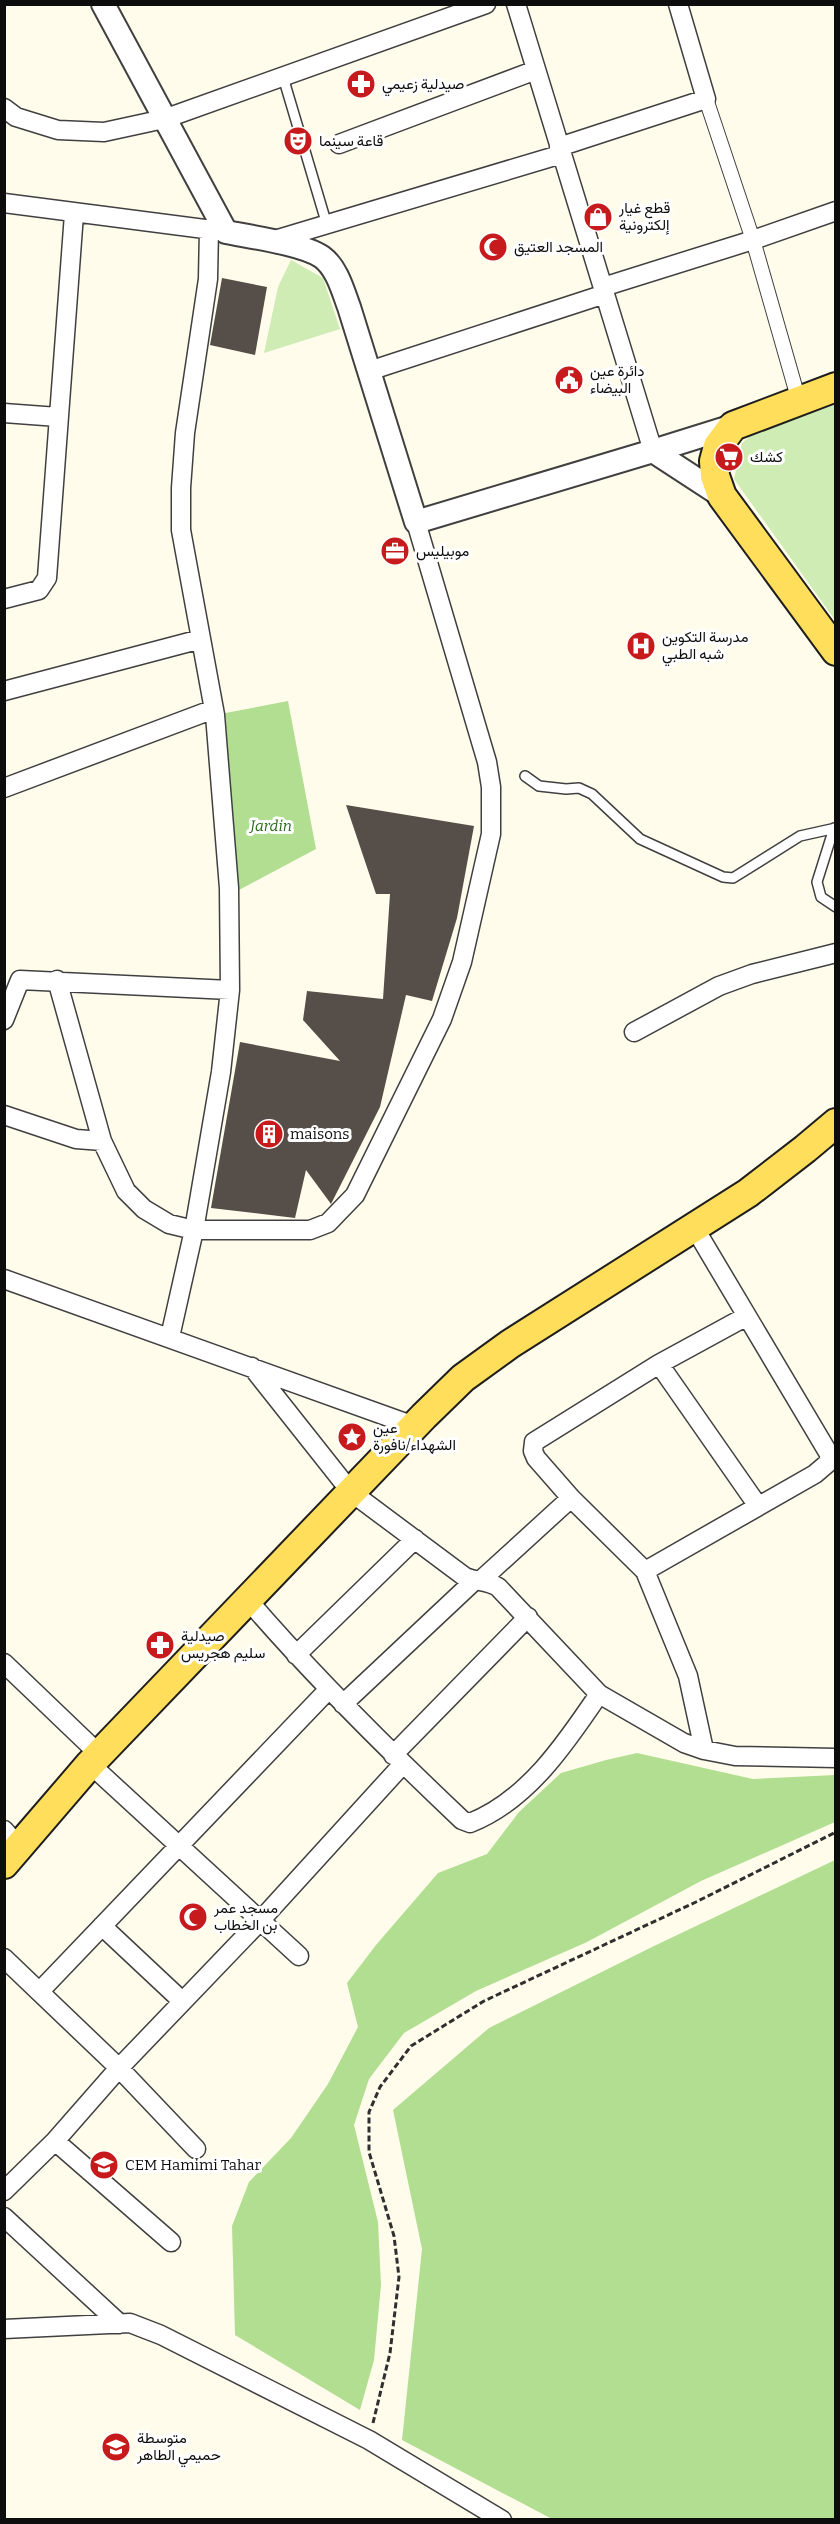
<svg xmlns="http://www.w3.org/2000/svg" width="840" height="2524" font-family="Bitter,Vazirmatn,serif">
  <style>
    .green { fill: #ceecb3 }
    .forest { fill: #b1de91 }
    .building { fill: #564e48 }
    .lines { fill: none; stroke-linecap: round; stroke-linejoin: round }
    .service-casing { stroke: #404040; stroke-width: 12 }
    .pedestrian-casing { stroke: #404040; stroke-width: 16 }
    .minor-casing { stroke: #404040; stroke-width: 21 }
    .tertiary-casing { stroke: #404040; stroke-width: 26 }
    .primary-casing { stroke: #1e1e1e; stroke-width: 32 }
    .path { stroke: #2f2f2f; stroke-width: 3; stroke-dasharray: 6 3; stroke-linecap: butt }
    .service { stroke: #fff; stroke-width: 9 }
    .pedestrian { stroke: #fff; stroke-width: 14 }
    .minor { stroke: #fff; stroke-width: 18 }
    .tertiary { stroke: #fff; stroke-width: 22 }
    .primary { stroke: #ffde5c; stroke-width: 28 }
    .labels { text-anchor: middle; stroke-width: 6; stroke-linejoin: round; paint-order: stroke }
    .poi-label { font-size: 15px; fill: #0d0d0d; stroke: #fff; text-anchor: start }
    .park-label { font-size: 15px; font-style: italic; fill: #266918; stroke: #fff }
  </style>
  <rect width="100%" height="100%" fill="#fffcec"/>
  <!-- green -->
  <path class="green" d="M291 260 323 278 340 329 264 353 278 287Z
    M835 399V620L734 479 742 443 771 419Z"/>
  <!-- forest -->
  <path class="forest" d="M288 701 316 849 237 891 215 715Z
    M637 1753 753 1779 835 1775V1822L701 1881 587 1942 476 1991 404 2033 369 2079 354 2125 378 2222 381 2285 374 2360 360 2410 235 2335 232 2226 249 2182 291 2138 328 2084 358 2027 347 1983 376 1945 438 1873 487 1854 519 1812 561 1773 606 1760Z
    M835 1860V2519H552L402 2440 422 2249 393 2110 489 2028 654 1946Z"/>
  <!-- building -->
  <path class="building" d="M222 278 267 287 255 355 210 345Z
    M346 805 474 826 457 918 432 1001 406 995 380 1107 331 1204 306 1170 295 1218 211 1208 240 1042 340 1061 303 1020 307 991 383 999 390 894H376Z"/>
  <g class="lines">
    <!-- service casing -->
    <g class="service-casing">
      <path id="service" d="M283 77 327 225
        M525 776 539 786 566 789 579 788 592 794 640 839 723 877 733 878 800 836 836 828
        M834 828 817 882 821 897 836 907"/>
    </g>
    <!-- pedestrian casing -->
    <g class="pedestrian-casing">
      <path id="pedestrian" d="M706 99 753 240 799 401"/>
    </g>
    <!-- minor casing -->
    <g class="minor-casing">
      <path id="minor" d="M516 4 653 451
        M4 108 16 117 58 130 104 132 164 119 486 4
        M339 144 536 70
        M559 147 706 99 678 4
        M4 203 220 231
        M271 241 562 154
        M603 287 753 240 836 211
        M369 371 605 294
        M4 413 58 417
        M4 599 39 590 47 578 74 214
        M4 691 201 639
        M4 788 214 709
        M57 980 102 1141 126 1191 144 1209 169 1224 194 1230H310L328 1223 355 1195 442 1019 462 962 491 834V787L487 762 416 522
        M4 1020 20 980 230 990
        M634 1032 719 986 752 974 836 953
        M4 1115 76 1139 102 1141
        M694 1227 829 1454V1462L815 1474 645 1571 688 1676 704 1750
        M4 1279 414 1426
        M170 1337 194 1230 221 1072 230 990 229 888 215 715 181 530V488L185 433 208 279 209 229
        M659 1364 758 1506
        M252 1367 351 1492 465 1577C477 1582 487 1580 498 1587L599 1694 684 1743 704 1750 735 1756 836 1758
        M571 1498 645 1571
        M480 1581 571 1498 536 1458 533 1451 534 1442 659 1364 747 1316
        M248 1600C315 1678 388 1750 462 1820L470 1823C527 1801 566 1743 599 1694
        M296 1655 415 1539
        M4 1663 100 1755
        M343 1704 474 1581
        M393 1755 528 1617
        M90 1764 299 1956
        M4 1830 19 1847
        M102 1926 182 2001
        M4 1958 119 2068 196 2149
        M40 1991 329 1689
        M55 2141 171 2242
        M4 2191 55 2141 119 2068 260 1921 403 1764
        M4 2217 120 2324
        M4 2329 130 2323 161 2335 369 2440 502 2520"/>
    </g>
    <!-- tertiary casing -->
    <g class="tertiary-casing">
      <path id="tertiary" d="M103 4 226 232C251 237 303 244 322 257 337 268 343 291 349 307L416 522 653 451
        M722 496 653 451 733 426"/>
    </g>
    <!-- primary casing -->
    <g class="primary-casing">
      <path id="primary" d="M836 387 733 426 718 446 714 461 715 476 722 496 836 651
        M4 1864 90 1764 424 1416 463 1378 510 1344 748 1193 805 1149 836 1123"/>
    </g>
    <!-- path -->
    <path class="path" d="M373 2423 390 2353 399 2277 394 2236 369 2152V2112L380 2087 411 2046 484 2001 696 1902 836 1832"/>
    <!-- service -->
    <use href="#service" class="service"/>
    <!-- pedestrian -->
    <use href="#pedestrian" class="pedestrian"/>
    <!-- minor -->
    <use href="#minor" class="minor"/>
    <!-- tertiary -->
    <use href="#tertiary" class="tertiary"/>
    <!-- primary -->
    <use href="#primary" class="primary"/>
  </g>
  <!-- icons -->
  <defs>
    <g id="pharmacy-disc" transform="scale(1.5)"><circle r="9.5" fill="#c71a1c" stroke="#fff"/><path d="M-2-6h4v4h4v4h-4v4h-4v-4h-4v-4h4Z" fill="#fff"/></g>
    <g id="theatre-disc" transform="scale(1.5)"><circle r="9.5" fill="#c71a1c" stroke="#fff"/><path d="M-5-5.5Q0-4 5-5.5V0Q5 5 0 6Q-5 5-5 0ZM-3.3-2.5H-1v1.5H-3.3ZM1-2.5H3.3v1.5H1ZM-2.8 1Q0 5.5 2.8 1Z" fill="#fff"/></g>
    <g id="shop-disc" transform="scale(1.5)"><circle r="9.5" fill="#c71a1c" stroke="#fff"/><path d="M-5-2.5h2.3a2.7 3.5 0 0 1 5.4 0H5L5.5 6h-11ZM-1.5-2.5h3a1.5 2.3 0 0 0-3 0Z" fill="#fff"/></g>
    <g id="mosque-disc" transform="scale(1.5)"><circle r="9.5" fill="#c71a1c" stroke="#fff"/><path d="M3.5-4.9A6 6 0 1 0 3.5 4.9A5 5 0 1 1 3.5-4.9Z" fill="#fff"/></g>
    <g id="civic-disc" transform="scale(1.5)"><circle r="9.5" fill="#c71a1c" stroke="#fff"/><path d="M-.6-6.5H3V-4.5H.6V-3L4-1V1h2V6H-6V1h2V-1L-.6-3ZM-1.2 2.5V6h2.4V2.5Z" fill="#fff"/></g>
    <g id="supermarket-disc" transform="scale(1.5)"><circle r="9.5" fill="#c71a1c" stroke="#fff"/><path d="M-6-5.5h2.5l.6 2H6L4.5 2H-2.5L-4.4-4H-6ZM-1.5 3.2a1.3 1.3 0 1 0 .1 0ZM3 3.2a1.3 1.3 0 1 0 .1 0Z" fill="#fff"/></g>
    <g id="office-disc" transform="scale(1.5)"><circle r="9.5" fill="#c71a1c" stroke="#fff"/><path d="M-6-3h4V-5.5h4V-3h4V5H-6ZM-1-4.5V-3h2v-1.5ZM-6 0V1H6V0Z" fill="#fff"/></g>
    <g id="hospital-disc" transform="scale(1.5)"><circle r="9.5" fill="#c71a1c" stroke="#fff"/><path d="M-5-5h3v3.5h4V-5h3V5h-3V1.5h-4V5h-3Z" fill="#fff"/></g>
    <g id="building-disc" transform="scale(1.5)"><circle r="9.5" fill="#c71a1c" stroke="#fff"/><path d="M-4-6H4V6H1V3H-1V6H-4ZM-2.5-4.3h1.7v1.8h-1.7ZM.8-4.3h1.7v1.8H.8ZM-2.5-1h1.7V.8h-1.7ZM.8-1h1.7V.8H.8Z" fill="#fff"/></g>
    <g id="sight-disc" transform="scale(1.5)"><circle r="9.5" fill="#c71a1c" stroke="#fff"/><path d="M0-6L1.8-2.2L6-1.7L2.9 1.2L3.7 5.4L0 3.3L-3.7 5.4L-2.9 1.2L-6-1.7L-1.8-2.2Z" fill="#fff"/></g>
    <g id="school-disc" transform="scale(1.5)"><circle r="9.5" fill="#c71a1c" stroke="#fff"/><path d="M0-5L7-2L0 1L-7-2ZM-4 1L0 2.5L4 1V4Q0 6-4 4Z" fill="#fff"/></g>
  </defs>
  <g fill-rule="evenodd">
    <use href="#pharmacy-disc" x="361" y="84"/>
    <use href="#theatre-disc" x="298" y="141"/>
    <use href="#shop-disc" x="598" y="217"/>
    <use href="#mosque-disc" x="493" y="247"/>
    <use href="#civic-disc" x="569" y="380"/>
    <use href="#supermarket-disc" x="729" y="457"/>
    <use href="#office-disc" x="395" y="551"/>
    <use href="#hospital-disc" x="641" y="646"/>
    <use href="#building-disc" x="269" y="1134"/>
    <use href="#sight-disc" x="352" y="1437"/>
    <use href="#pharmacy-disc" x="160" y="1645"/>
    <use href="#mosque-disc" x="193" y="1917"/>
    <use href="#school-disc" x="104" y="2165"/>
    <use href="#school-disc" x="116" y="2447"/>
  </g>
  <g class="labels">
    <!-- poi labels -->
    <g class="poi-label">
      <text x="382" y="89">صيدلية زعيمي</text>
      <text x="319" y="146">قاعة سينما</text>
      <text x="619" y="213">قطع غيار<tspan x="619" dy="17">إلكترونية</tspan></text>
      <text x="514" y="252">المسجد العتيق</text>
      <text x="590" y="376">دائرة عين<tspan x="590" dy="17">البيضاء</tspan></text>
      <text x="750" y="462">كشك</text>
      <text x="416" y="556">موبيليس</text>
      <text x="662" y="642">مدرسة التكوين<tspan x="662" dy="17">شبه الطبي</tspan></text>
      <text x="290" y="1139">maisons</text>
      <text x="373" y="1433">عين<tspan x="373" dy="17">الشهداء/نافورة</tspan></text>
      <text x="181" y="1641">صيدلية<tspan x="181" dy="17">سليم هجريس</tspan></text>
      <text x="214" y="1913">مسجد عمر<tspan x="214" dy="17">بن الخطاب</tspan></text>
      <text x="125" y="2170">CEM Hamimi Tahar</text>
      <text x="137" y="2443">متوسطة<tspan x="137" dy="17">حميمي الطاهر</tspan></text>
    </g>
    <!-- park labels -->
    <g class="park-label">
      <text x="271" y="831">Jardin</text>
    </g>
  </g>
  <!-- border -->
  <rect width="840" height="2524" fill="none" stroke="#0d0d0d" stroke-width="12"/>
</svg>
